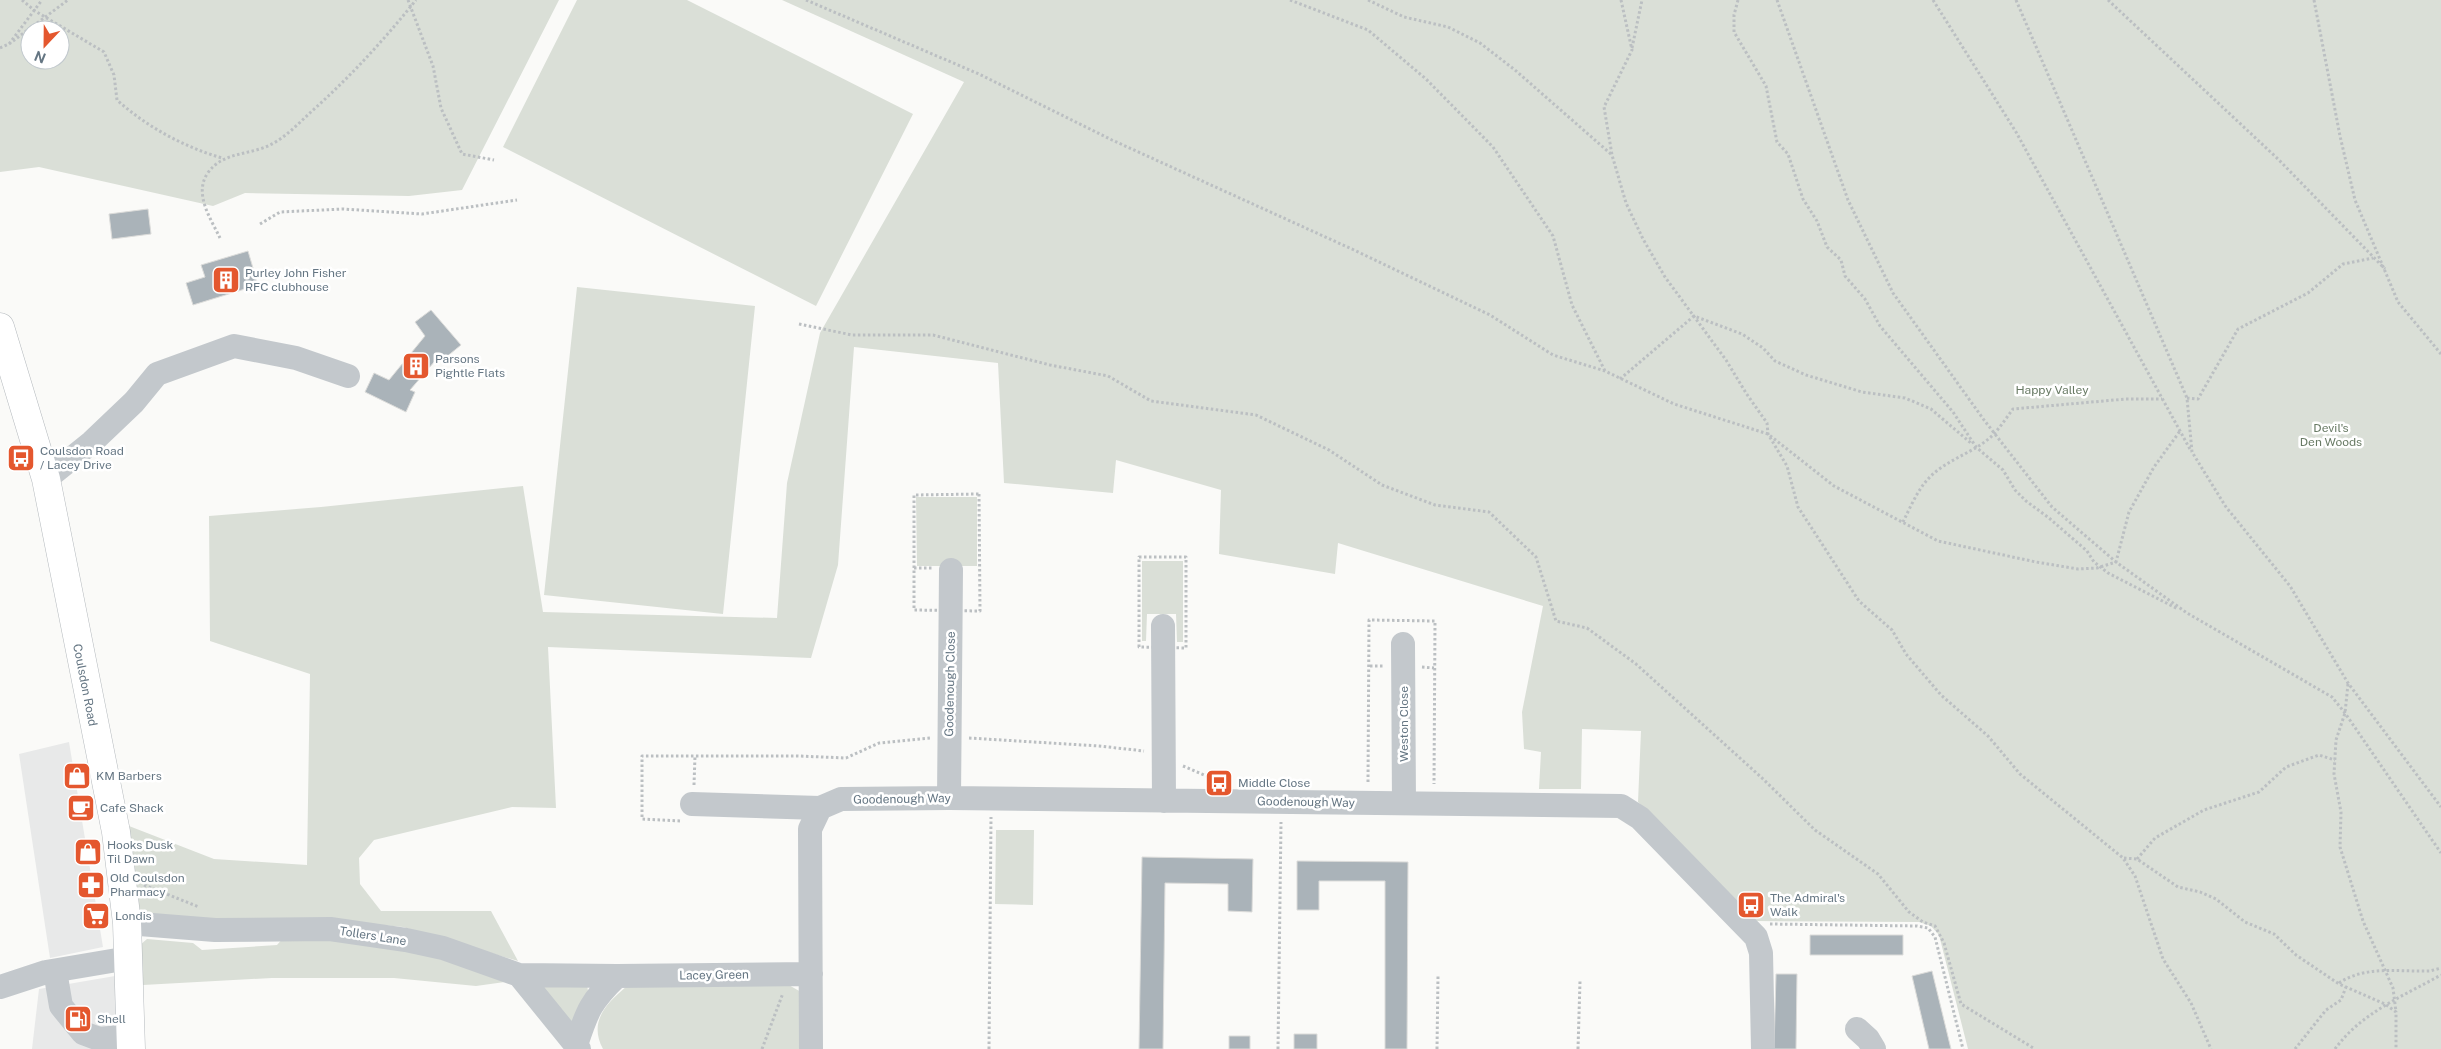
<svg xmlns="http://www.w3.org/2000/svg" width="2441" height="1049" font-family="'Public Sans',sans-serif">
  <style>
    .built { fill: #e8e9e9 }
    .green { fill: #dadfd7; fill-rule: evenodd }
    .building { fill: #aab3b9; stroke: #dcdcda }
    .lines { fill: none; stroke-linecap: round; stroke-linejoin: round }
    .major-casing { stroke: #b5babe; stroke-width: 29 }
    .path { stroke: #bbbfc2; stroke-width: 3; stroke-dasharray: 2.5 2.5; stroke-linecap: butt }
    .minor { stroke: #c3c8cc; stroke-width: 24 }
    .major { stroke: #fff; stroke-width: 28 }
    .labels { text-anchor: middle; stroke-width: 5; stroke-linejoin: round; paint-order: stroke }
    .poi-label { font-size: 12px; fill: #657683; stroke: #fff; text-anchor: start }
    .park-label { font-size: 12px; fill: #687a64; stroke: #fff }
    .street-label { font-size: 12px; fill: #657683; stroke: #fff }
  </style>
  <rect width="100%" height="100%" fill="#fafaf8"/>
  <!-- built -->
  <path class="built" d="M69 742 103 947 50 958 19 754Z
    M115 976 119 1049H32L39 989Z"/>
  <!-- green -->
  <path class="green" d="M0 0H559L462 190 409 196 245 193 213 206 39 167 0 172ZM30 30H60V60H30Z
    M577 0H687L913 114 816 306 503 147Z
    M782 0H2441V1049H1968L1939 935 1931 926 1919 922 1756 921 1638 802 1641 731 1582 729 1581 789H1539L1541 752 1524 749 1522 712 1543 606 1338 543 1335 574 1219 554 1221 490 1116 460 1113 493 1004 483 998 363 854 347 838 565 811 658 548 647 556 808 512 807 374 840 359 858 360 884 381 911H491L518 961 403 927 331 920 186 922 135 913 129 826 214 859 307 865 310 674 210 641 209 516 321 507 523 486 543 612 777 618 787 483 820 333 964 82Z
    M577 287 755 306 723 614 544 595Z
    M916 497H977V566H917Z
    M1142 561H1183V642H1177L1176 614H1147L1146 641H1142Z
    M996 830H1034L1033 905 995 904Z
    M284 937 404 945 512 981 476 986 394 978H272L143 985 140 945 147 939 193 943 202 950 277 945Z
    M787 984 801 992 804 1049H603C588 1021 607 1003 627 986Z
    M544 985H587L588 991 571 1024 540 989Z"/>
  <!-- building -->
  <path class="building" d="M148 209 151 234 112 239 109 214Z
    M248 251 258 285 193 305 186 283 205 277 201 265Z
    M431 310 461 345 445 358 441 354 410 390 415 392 406 412 365 392 374 373 389 380 425 336 415 322Z
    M1142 857 1253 859 1252 912 1228 911V884L1165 883 1163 1049H1139Z
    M1297 861 1408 862 1407 1049H1385V881H1319V910H1297Z
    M1810 935H1903V955H1810Z
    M1932 971 1951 1049H1929L1912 976Z
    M1776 974H1797L1796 1049H1774Z
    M1294 1034H1317V1049H1294Z
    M1229 1036H1250V1049H1229Z"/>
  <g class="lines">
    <!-- major casing -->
    <g class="major-casing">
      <path id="major" d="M0 327 46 479 116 832 127 923 131 1049"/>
    </g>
    <!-- path -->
    <path class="path" d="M22 0 35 11 104 52 114 75 117 100C147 127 184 147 222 158
      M408 0 433 66 441 108 462 154 494 160
      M806 0 979 74 1112 140 1354 250 1490 315 1553 355 1605 371 1674 404 1768 434 1834 486 1938 541 2036 562 2078 569 2097 568 2116 562 2129 512 2154 467 2180 431
      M1290 0 1368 30 1426 79 1493 147 1553 236 1572 305 1605 371
      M1368 0 1404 17 1448 27 1480 43 1515 70 1612 155
      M1621 0 1632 50 1604 107 1612 155 1626 203 1643 239 1665 277 1726 360 1746 393 1767 423 1768 434 1787 466 1798 507 1859 601 1892 630 1906 654 1941 695 1988 736 2020 774 2123 858 2135 876 2163 959 2191 1003 2211 1049
      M1738 0 1734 15V32L1766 86 1777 142 1788 154 1803 199 1817 221 1827 247 1841 260 1845 276 1865 299 1880 326 1953 412 1976 447 2003 470 2015 490 2026 501 2049 518 2087 551 2094 562 2108 573 2178 609
      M1777 0 1848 200 1893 293 1984 420 2052 507 2116 562 2187 613 2332 697 2345 713 2441 853
      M1933 0 2016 132 2191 451
      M2016 0 2187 398 2192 452 2226 507 2290 586 2348 683 2441 807
      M2108 0 2278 159 2385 269
      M2314 0 2340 136 2355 200 2398 302 2441 354
      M9 44 68 0
      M0 48 9 44 42 0
      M1632 48 1642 0
      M260 224 280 212 343 209 422 214 517 200
      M220 238C211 219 194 195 207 174 224 149 253 157 277 141 290 133 301 121 312 111 350 77 384 40 416 0
      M799 324 852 335H933L1050 365 1108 376 1151 401 1256 415 1329 450 1382 485 1435 505 1489 512 1536 557 1556 621 1587 628 1636 664 1762 778 1815 830 1878 874 1909 912 1923 922 1935 926 1944 943 1961 1004 2035 1049
      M1620 379 1694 316 1742 334 1763 348 1775 361 1806 375 1862 392 1905 398 1931 409 1972 444
      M2187 398 2198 399 2238 329 2308 293 2343 264 2373 258
      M979 494 980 611 914 610V495Z
      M1903 522C1910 508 1917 491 1928 479 1946 459 1975 453 1994 434 2001 426 2007 417 2013 409L2126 399H2162
      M1139 557H1186V648L1139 647Z
      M914 568H932
      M1370 666H1384
      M1422 667 1434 668
      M2348 684 2345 713 2336 740 2334 774 2341 812 2340 847 2363 921 2393 988 2396 1012
      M969 738 1099 746 1144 751
      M1183 766 1216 780
      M1368 782 1369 620 1435 621 1434 784
      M694 785 695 756
      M680 821 642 819V756H798L846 758 879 743 930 738
      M2124 858 2137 859 2178 887 2200 892 2216 899 2245 922 2274 934 2296 955 2339 984 2385 1004 2396 1012V1049
      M2137 859 2155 838 2204 810 2259 792 2286 767 2319 755 2335 760
      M144 885 199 907
      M1770 924 1917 926 1928 928 1935 937 1963 1049
      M2339 983C2366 965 2399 972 2430 971L2441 968
      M762 1049 783 993
      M989 1049 991 817
      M1278 1049 1281 822
      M1437 1049 1438 976
      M1578 1049 1580 981
      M2295 1049 2326 1010 2341 1000 2346 987
      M2335 1049C2361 1013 2403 996 2441 975"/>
    <!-- minor -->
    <path class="minor" d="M46 479 92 442 134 402 157 374 234 346 296 358 348 376
      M1163 626 1164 801
      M1403 644 1404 803
      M949 798 951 570
      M692 804 820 808 841 799 949 798 1621 806 1640 818 1756 937 1761 953 1763 1049
      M127 923 215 930 330 929 406 940 443 948 519 975 579 1049
      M55 971 61 1006 83 1033 99 1039 132 1036
      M519 975 617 976 811 974
      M0 987 46 972 129 958
      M1857 1029 1868 1039 1874 1049
      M576 1045C587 1011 591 1001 617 976
      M811 1049 810 829 820 808"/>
    <!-- major -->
    <use href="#major" class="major"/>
  </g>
  <!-- icons -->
  <defs>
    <g id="building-square" transform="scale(1.4375)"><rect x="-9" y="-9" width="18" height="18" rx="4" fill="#e4572e" stroke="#fff"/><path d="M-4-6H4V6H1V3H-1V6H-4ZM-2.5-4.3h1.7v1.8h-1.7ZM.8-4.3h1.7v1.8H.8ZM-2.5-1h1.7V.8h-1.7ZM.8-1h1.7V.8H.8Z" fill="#fff"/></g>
    <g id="bus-square" transform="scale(1.4375)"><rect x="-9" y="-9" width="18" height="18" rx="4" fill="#e4572e" stroke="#fff"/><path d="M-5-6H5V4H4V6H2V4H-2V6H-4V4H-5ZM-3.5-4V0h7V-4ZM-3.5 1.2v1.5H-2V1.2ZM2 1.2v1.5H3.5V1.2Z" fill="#fff"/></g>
    <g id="shop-square" transform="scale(1.4375)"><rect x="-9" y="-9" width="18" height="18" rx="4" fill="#e4572e" stroke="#fff"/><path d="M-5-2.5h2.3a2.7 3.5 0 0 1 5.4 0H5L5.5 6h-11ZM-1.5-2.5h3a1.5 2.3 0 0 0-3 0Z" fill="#fff"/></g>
    <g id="cafe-square" transform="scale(1.4375)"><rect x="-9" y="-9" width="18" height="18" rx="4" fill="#e4572e" stroke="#fff"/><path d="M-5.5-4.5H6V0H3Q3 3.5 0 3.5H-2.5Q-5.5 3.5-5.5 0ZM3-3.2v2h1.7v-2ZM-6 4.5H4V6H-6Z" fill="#fff"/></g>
    <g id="pharmacy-square" transform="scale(1.4375)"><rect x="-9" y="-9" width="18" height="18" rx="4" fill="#e4572e" stroke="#fff"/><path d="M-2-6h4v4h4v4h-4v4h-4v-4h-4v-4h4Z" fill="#fff"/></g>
    <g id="supermarket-square" transform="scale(1.4375)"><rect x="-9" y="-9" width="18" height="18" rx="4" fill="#e4572e" stroke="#fff"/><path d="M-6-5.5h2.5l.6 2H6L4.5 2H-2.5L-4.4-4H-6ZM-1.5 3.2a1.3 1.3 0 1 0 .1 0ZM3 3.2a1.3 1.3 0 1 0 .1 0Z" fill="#fff"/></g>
    <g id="fuel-square" transform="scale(1.4375)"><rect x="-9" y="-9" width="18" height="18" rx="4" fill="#e4572e" stroke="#fff"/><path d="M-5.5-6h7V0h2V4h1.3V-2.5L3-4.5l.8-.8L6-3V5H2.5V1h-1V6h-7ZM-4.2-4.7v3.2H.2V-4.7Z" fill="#fff"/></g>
  </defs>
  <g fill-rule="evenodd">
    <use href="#building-square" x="226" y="280"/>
    <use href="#building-square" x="416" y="366"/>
    <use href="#bus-square" x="21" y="458"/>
    <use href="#shop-square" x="77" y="776"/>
    <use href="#bus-square" x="1219" y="783"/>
    <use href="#cafe-square" x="81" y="808"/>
    <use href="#shop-square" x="88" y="852"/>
    <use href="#pharmacy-square" x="91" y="885"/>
    <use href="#bus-square" x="1751" y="905"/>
    <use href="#supermarket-square" x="96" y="916"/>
    <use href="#fuel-square" x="78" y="1019"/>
  </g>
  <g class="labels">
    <!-- poi labels -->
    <g class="poi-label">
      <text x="245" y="277">Purley John Fisher<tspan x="245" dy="14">RFC clubhouse</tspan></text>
      <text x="435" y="363">Parsons<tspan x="435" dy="14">Pightle Flats</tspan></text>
      <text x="40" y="455">Coulsdon Road<tspan x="40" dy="14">/ Lacey Drive</tspan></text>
      <text x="96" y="780">KM Barbers</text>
      <text x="1238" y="787">Middle Close</text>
      <text x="100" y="812">Cafe Shack</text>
      <text x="107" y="849">Hooks Dusk<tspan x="107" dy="14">Til Dawn</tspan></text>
      <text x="110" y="882">Old Coulsdon<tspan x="110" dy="14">Pharmacy</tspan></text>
      <text x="1770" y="902">The Admiral's<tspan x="1770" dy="14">Walk</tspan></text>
      <text x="115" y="920">Londis</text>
      <text x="97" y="1023">Shell</text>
    </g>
    <!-- park labels -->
    <g class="park-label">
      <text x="2052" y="394">Happy Valley</text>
      <text x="2331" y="432">Devil's<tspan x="2331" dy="14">Den Woods</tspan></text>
    </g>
    <!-- street labels -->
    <g class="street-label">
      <text transform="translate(950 684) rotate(-89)" y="4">Goodenough Close</text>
      <text transform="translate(85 685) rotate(79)" y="4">Coulsdon Road</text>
      <text transform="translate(1404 724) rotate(-90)" y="4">Weston Close</text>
      <text transform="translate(902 799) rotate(-1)" y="4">Goodenough Way</text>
      <text transform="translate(1306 802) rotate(1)" y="4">Goodenough Way</text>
      <text transform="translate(373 936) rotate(9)" y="4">Tollers Lane</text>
      <text transform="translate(714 975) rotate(-1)" y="4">Lacey Green</text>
    </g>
  </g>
  <!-- north arrow -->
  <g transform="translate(45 45) rotate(202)"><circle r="24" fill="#ffffff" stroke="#c1c8cd"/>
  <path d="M0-4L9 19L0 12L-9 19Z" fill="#e4572e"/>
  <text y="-8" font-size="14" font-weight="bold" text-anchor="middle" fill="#657683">N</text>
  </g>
</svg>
